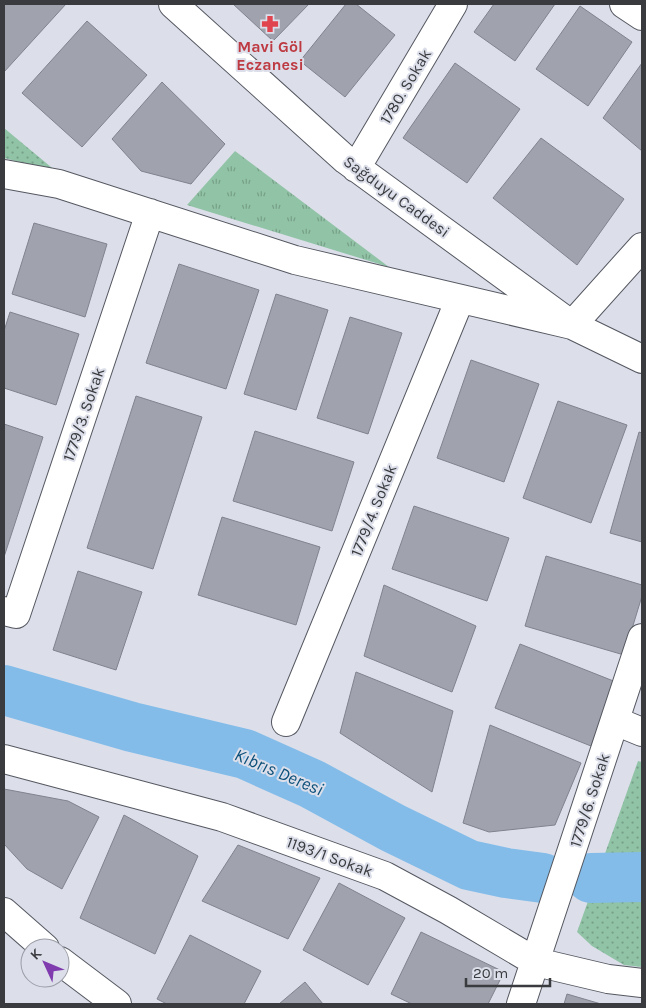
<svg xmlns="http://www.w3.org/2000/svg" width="646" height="1008" font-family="Karla,sans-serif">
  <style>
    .grass { fill: url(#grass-tufts) }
    .park { fill: url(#park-dots) }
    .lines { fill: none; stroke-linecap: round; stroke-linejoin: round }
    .river { stroke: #83bce9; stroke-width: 50 }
    .building { fill: #a0a3ad; stroke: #80838d }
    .minor-casing { stroke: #555861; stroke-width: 30 }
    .minor { stroke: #fff; stroke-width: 28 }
    .labels { text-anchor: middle; stroke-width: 4; stroke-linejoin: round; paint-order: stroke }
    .health-label { font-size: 16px; font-weight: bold; fill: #be3a42; stroke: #dcdfea }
    .street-label { font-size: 16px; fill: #3a3b3f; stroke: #dcdfea }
    .water-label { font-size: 18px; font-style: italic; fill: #0c507a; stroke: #dcdfea }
  </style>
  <defs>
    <pattern id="grass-tufts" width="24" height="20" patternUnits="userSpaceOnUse" patternTransform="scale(1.25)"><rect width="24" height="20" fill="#91c3a6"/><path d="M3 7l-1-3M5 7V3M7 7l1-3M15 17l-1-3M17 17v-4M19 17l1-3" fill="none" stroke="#77a089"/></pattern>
    <pattern id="park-dots" width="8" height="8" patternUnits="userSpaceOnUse" patternTransform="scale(1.25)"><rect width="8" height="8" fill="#91c3a6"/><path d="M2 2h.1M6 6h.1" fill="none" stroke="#77a089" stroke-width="1.8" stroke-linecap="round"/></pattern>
  </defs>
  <rect width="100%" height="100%" fill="#dcdfea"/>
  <!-- grass -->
  <path class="grass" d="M235 151 389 267 187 205Z"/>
  <!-- park -->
  <path class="park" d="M4 128 57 172 4 158Z
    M638 761 642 762V967L624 965 592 946 577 932Z"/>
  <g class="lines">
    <!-- river -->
    <path class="river" d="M4 690 132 727 245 754 312 784 393 828 469 865 506 873 543 878
      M591 878 642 877"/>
  </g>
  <!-- building -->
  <path class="building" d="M4 4H66L4 72Z
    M233 4H309L273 41Z
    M346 4H356L395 35 345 97 300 61Z
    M494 4H555L515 61 474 32Z
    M580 6 632 42 588 106 536 69Z
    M87 21 147 75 82 147 22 93Z
    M455 63 520 109 467 183 403 138Z
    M642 63V151L603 118Z
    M162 82 225 144 191 184 141 171 112 139Z
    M541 138 624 199 577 265 493 198Z
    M34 223 107 244 85 317 12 294Z
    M179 264 259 290 226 389 146 363Z
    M276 294 328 310 296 410 244 394Z
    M10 312 79 334 56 405 4 388V331Z
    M350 317 402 333 368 434 317 418Z
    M471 360 539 384 504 482 437 458Z
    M136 396 202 417 153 569 87 548Z
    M558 401 627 425 591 523 523 498Z
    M4 424 43 437 4 557Z
    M255 431 354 462 332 531 233 501Z
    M639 432 642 433V542L610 533Z
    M414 506 509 538 487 601 392 569Z
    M222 517 320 547 296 625 198 595Z
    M546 556 642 585V596L624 655 525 626Z
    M78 571 142 592 116 670 53 650Z
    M384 585 476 626 452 692 364 656Z
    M520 644 616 682 591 746 495 708Z
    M356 672 453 711 432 792 340 733Z
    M490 725 581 763 555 825 489 832 463 823Z
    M4 789 68 801 99 817 62 889 27 869 4 844Z
    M124 815 198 856 155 954 80 918Z
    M238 845 320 878 288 939 202 901Z
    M339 883 405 918 368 985 303 950Z
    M421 932 504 972 488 1004H412L391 994Z
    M190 935 261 971 244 1004H167L157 999Z
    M305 982 323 1004H279Z
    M567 994 601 1004H564Z"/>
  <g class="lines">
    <!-- minor casing -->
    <g class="minor-casing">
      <path id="minor" d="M173 4 346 160 572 325 642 359
        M624 4 642 16
        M356 168 453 4
        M4 174 59 184 295 260 572 325 642 247
        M4 611 16 614 150 213
        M286 722 460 299
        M625 725 642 732
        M4 759 222 817 385 876 448 910 536 962 608 979 642 983
        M4 912 45 948
        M60 961 117 1004
        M521 1004 642 638"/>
    </g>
    <!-- minor -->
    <use href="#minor" class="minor"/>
  </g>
  <!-- icons -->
  <defs>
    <g id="pharmacy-bare" transform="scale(1.35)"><path d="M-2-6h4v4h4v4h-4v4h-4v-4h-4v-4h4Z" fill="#e0444e" stroke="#dcdfea" stroke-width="2.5" paint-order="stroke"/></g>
  </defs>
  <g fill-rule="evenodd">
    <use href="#pharmacy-bare" x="270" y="24"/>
  </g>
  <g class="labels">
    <!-- health labels -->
    <g class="health-label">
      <text x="270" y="52">Mavi Göl<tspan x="270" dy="18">Eczanesi</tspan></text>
    </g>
    <!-- street labels -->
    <g class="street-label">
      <text transform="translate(405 86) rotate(-59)" y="6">1780. Sokak</text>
      <text transform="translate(397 196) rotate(36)" y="6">Sağduyu Caddesi</text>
      <text transform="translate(83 414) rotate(-71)" y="6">1779/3. Sokak</text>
      <text transform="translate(373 510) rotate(-68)" y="6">1779/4. Sokak</text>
      <text transform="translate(589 800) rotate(-72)" y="6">1779/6. Sokak</text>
      <text transform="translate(330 856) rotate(20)" y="6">1193/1 Sokak</text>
    </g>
    <!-- water labels -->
    <g class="water-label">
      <text transform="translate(279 772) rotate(23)" y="6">Kıbrıs Deresi</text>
    </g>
  </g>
  <!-- border -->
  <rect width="646" height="1008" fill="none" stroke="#3a3b3f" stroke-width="10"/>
  <!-- north arrow -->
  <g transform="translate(45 963) rotate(314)"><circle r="24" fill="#dcdfea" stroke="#9b9da6"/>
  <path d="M0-4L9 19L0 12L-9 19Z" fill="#803baf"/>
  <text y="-8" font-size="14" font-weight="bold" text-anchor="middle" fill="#3a3b3f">K</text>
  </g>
  <!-- scale -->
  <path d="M466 978v8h84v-8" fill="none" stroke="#3a3b3f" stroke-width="2.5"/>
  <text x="473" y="978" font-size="15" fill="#3a3b3f" stroke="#dcdfea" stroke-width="4" paint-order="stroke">20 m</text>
</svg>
